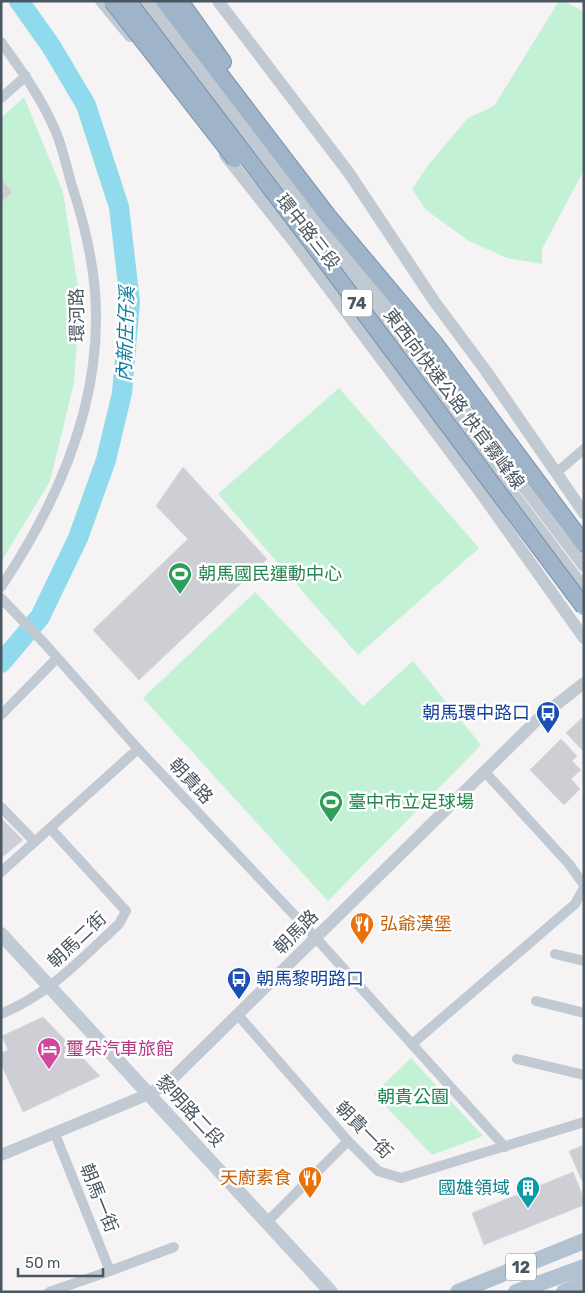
<svg xmlns="http://www.w3.org/2000/svg" width="585" height="1293" font-family="Rubik,'Noto Sans TC',sans-serif">
  <style>
    .green { fill: #c3f1d5 }
    .lines { fill: none; stroke-linecap: round; stroke-linejoin: round }
    .river { stroke: #90daee; stroke-width: 20 }
    .building { fill: #cdcfd5; stroke: #d7d9de }
    .trunk-casing { stroke: #7690ad; stroke-width: 18 }
    .minor { stroke: #c1cad2; stroke-width: 10 }
    .tertiary { stroke: #c1cad2; stroke-width: 12 }
    .secondary { stroke: #c1cbd6; stroke-width: 14 }
    .primary { stroke: #b3c2d1; stroke-width: 16 }
    .trunk { stroke: #9fb4c9; stroke-width: 16 }
    .trunk-bridge-casing { stroke: #7690ad; stroke-width: 18; stroke-linecap: butt }
    .trunk-bridge { stroke: #9fb4c9; stroke-width: 16 }
    .labels { text-anchor: middle; stroke-width: 5; stroke-linejoin: round; paint-order: stroke }
    .shield { fill: #fff; stroke: #808990; stroke-width: 1 }
    .shield-label { font-size: 16px; font-weight: bold; fill: #4a5661 }
    .street-label { font-size: 18px; fill: #4a5661; stroke: #fff }
    .leisure-label { font-size: 18px; fill: #27864d; stroke: #fff; text-anchor: start }
    .transit-label { font-size: 18px; fill: #164399; stroke: #fff; text-anchor: end }
    .food-label { font-size: 18px; fill: #c56008; stroke: #fff; text-anchor: start }
    .hotel-label { font-size: 18px; fill: #b23c85; stroke: #fff; text-anchor: start }
    .park-label { font-size: 18px; fill: #17864f; stroke: #fff }
    .culture-label { font-size: 18px; fill: #0d838f; stroke: #fff; text-anchor: end }
    .water-label { font-size: 19px; font-style: italic; fill: #0c7c9b; stroke: #fff }
  </style>
  <rect width="100%" height="100%" fill="#f5f3f3"/>
  <!-- green -->
  <path class="green" d="M559 1H565L584 12V170L542 249V264L507 258 469 241 426 210 412 189 429 164 468 118 494 106Z
    M24 97 63 192 80 300 74 383 50 481 1 562V118Z
    M339 388 479 548 358 655 218 494Z
    M255 592 363 706 413 661 481 745 328 901 143 698Z
    M411 1058 483 1136 432 1155 374 1094Z"/>
  <g class="lines">
    <!-- river -->
    <path class="river" d="M1 663 40 617 78 538 106 460 122 393 130 302 119 207 86 105 51 46 19 1"/>
  </g>
  <!-- building -->
  <path class="building" d="M1 179 12 192 1 202Z
    M183 467 267 559 139 680 93 630 188 539 156 506Z
    M584 716V752L566 733Z
    M561 739 577 756 572 761 581 770 571 779 580 789 564 805 530 770Z
    M1 818 23 840 1 858Z
    M43 1017 100 1076 23 1112 1 1064V1053L8 1050 2 1036Z
    M584 1145V1180L582 1181 569 1151Z
    M573 1172 584 1199V1205L484 1245 472 1213Z"/>
  <g class="lines">
    <!-- trunk casing -->
    <g class="trunk-casing">
      <path id="trunk" d="M164 1 328 216 436 345 584 544
        M180 1 223 62"/>
    </g>
    <!-- minor -->
    <path class="minor" d="M1 42C22 71 42 99 56 132 63 149 67 169 72 186 86 228 96 272 96 316 97 414 54 508 1 587
      M1 98 26 76
      M556 473 584 449
      M1 598 46 645 138 749 315 937 505 1147
      M1 715 57 658
      M484 771 569 864 584 885
      M1 807 35 842
      M1 872 138 749
      M555 954 584 961
      M536 1001 584 1013
      M1 1014C51 993 80 960 119 924L126 911 50 828
      M238 1015 348 1141 378 1171 401 1178 584 1122
      M412 1044 575 904 584 888
      M517 1059 584 1075
      M267 1222 348 1141
      M110 1271 174 1247
      M49 1292 110 1271 55 1134"/>
    <!-- tertiary -->
    <path class="tertiary" d="M101 1 130 36
      M142 1 584 588
      M153 1 584 566
      M218 1 349 173 434 301 486 371 584 513
      M225 155 294 242 478 489 584 638
      M1 1155 149 1094 169 1082 538 719 584 683"/>
    <!-- secondary -->
    <path class="secondary" d="M1 934 331 1292"/>
    <!-- primary -->
    <path class="primary" d="M458 1292 584 1241
      M516 1292 584 1267
      M564 1292 584 1284"/>
    <!-- trunk -->
    <use href="#trunk" class="trunk"/>
    <!-- trunk-bridge casing -->
    <g class="trunk-bridge-casing">
      <path id="trunk-bridge" d="M112 1 235 159
        M128 1 300 227 584 607"/>
    </g>
    <!-- trunk-bridge -->
    <use href="#trunk-bridge" class="trunk-bridge"/>
  </g>
  <!-- icons -->
  <defs>
    <g id="stadium-pin" transform="scale(1.25)"><path d="M0 17L-7.5 6A9.5 9.5 0 1 1 7.5 6Z" fill="#2e9e5b" stroke="#fff"/><path d="M0-5a6.5 5 0 1 0 0 10a6.5 5 0 1 0 0-10ZM-3.5-1.8h7v3.6h-7Z" fill="#fff"/></g>
    <g id="bus-pin" transform="scale(1.25)"><path d="M0 17L-7.5 6A9.5 9.5 0 1 1 7.5 6Z" fill="#1a4fb4" stroke="#fff"/><path d="M-5-6H5V4H4V6H2V4H-2V6H-4V4H-5ZM-3.5-4V0h7V-4ZM-3.5 1.2v1.5H-2V1.2ZM2 1.2v1.5H3.5V1.2Z" fill="#fff"/></g>
    <g id="restaurant-pin" transform="scale(1.25)"><path d="M0 17L-7.5 6A9.5 9.5 0 1 1 7.5 6Z" fill="#e8710a" stroke="#fff"/><path d="M-5-6h1v4h1v-4h1v4h1v-4h1v5L-1.5 .5V6h-2V.5L-5-1ZM5-6V6H3V1.5H1.5Q1.5-4 5-6Z" fill="#fff"/></g>
    <g id="hotel-pin" transform="scale(1.25)"><path d="M0 17L-7.5 6A9.5 9.5 0 1 1 7.5 6Z" fill="#d1479c" stroke="#fff"/><path d="M-6-4.5h1.5V1H6V5H4.5V3h-9V5H-6ZM-4 0a1.8 1.8 0 1 1 3.6 0ZM.5 0V-2.5h3Q6-2.5 6 0Z" fill="#fff"/></g>
    <g id="building-pin" transform="scale(1.25)"><path d="M0 17L-7.5 6A9.5 9.5 0 1 1 7.5 6Z" fill="#0f9aa8" stroke="#fff"/><path d="M-4-6H4V6H1V3H-1V6H-4ZM-2.5-4.3h1.7v1.8h-1.7ZM.8-4.3h1.7v1.8H.8ZM-2.5-1h1.7V.8h-1.7ZM.8-1h1.7V.8H.8Z" fill="#fff"/></g>
  </defs>
  <g fill-rule="evenodd">
    <use href="#stadium-pin" x="180" y="574"/>
    <use href="#bus-pin" x="548" y="713"/>
    <use href="#stadium-pin" x="331" y="802"/>
    <use href="#restaurant-pin" x="362" y="924"/>
    <use href="#bus-pin" x="239" y="979"/>
    <use href="#hotel-pin" x="49" y="1049"/>
    <use href="#restaurant-pin" x="310" y="1178"/>
    <use href="#building-pin" x="528" y="1188"/>
  </g>
  <g class="labels">
    <!-- shield labels -->
    <g class="shield">
      <rect x="342" y="289.5" width="30" height="27" rx="4"/>
      <rect x="506" y="1253.5" width="30" height="27" rx="4"/>
    </g>
    <g class="shield-label">
      <text x="357" y="309">74</text>
      <text x="521" y="1273">12</text>
    </g>
    <!-- street labels -->
    <g class="street-label">
      <text transform="translate(308 232) rotate(52)" y="6">環中路三段</text>
      <text transform="translate(77 315) rotate(-91)" y="6">環河路</text>
      <text transform="translate(454 399) rotate(53)" y="6">東西向快速公路 快官霧峰線</text>
      <text transform="translate(191 781) rotate(47)" y="6">朝貴路</text>
      <text transform="translate(296 932) rotate(-45)" y="6">朝馬路</text>
      <text transform="translate(77 940) rotate(-43)" y="6">朝馬二街</text>
      <text transform="translate(190 1111) rotate(47)" y="6">黎明路二段</text>
      <text transform="translate(364 1130) rotate(45)" y="6">朝貴一街</text>
      <text transform="translate(99 1198) rotate(68)" y="6">朝馬一街</text>
    </g>
    <!-- leisure labels -->
    <g class="leisure-label">
      <text x="198" y="580">朝馬國民運動中心</text>
      <text x="348" y="808">臺中市立足球場</text>
    </g>
    <!-- transit labels -->
    <g class="transit-label">
      <text x="530" y="719">朝馬環中路口</text>
      <text x="256" y="985" text-anchor="start">朝馬黎明路口</text>
    </g>
    <!-- food labels -->
    <g class="food-label">
      <text x="380" y="930">弘爺漢堡</text>
      <text x="292" y="1184" text-anchor="end">天廚素食</text>
    </g>
    <!-- hotel labels -->
    <g class="hotel-label">
      <text x="66" y="1055">璽朵汽車旅館</text>
    </g>
    <!-- park labels -->
    <g class="park-label">
      <text x="413" y="1103">朝貴公園</text>
    </g>
    <!-- culture labels -->
    <g class="culture-label">
      <text x="510" y="1194">國雄領域</text>
    </g>
    <!-- water labels -->
    <g class="water-label">
      <text transform="translate(125 334) rotate(-88)" y="7">內新庄仔溪</text>
    </g>
  </g>
  <!-- border -->
  <rect width="585" height="1293" fill="none" stroke="#4a5661" stroke-width="5"/>
  <!-- scale -->
  <path d="M18 1268v8h85v-8" fill="none" stroke="#4a5661" stroke-width="2.5"/>
  <text x="25" y="1268" font-size="15" fill="#4a5661" stroke="#ffffff" stroke-width="4" paint-order="stroke">50 m</text>
</svg>
